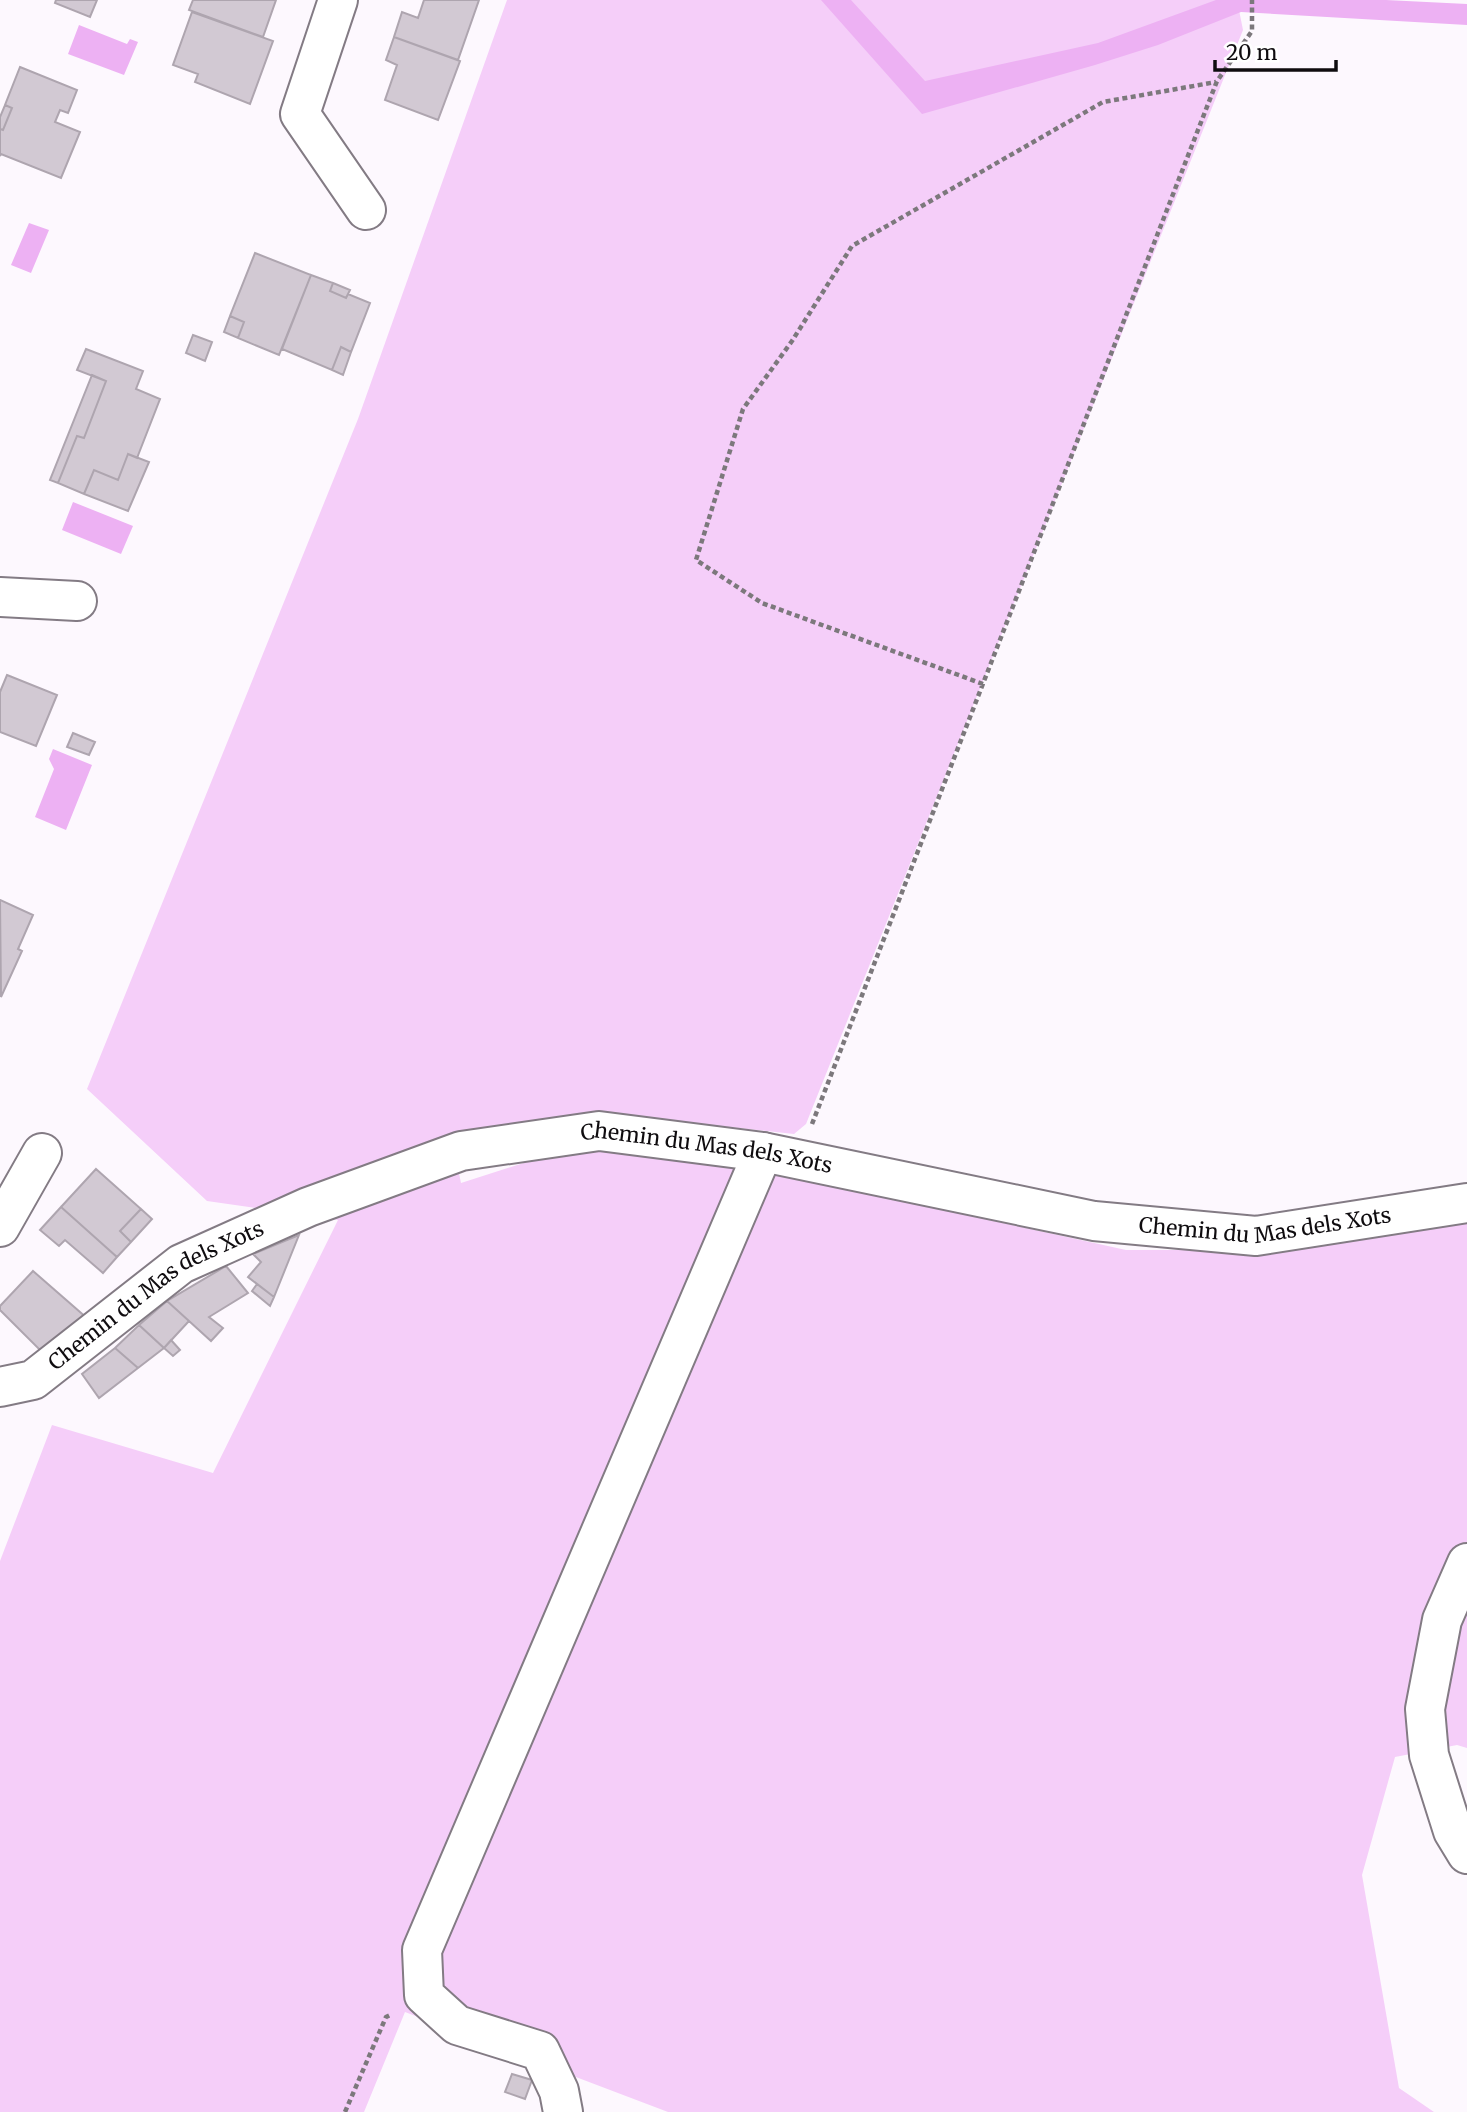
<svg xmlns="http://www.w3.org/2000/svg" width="1467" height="2112" font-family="Merriweather,serif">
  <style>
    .green { fill: #f5cef9 }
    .water { fill: #edb1f3 }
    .building { fill: #d2c9d3; stroke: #aea5af; stroke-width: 2 }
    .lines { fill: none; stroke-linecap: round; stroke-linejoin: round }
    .minor-casing { stroke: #837b84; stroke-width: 42 }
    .path { stroke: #7c787c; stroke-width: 4.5; stroke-dasharray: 5 3.5; stroke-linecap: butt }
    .minor { stroke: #fff; stroke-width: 38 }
    .labels { text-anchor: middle; stroke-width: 7; stroke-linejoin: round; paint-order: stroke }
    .street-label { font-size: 21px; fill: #0f0c0f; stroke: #fff }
  </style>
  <rect width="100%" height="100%" fill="#fdf8fe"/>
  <!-- green -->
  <path class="green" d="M507 0H1237L1243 30 806 1124 794 1134 597 1113 451 1135 461 1183 589 1142 803 1179 1126 1250H1280L1467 1215V1748L1457 1745 1395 1757 1362 1875 1399 2088 1434 2112H668L405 2012 364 2112H0V1561L52 1425 213 1473 338 1220 207 1201 87 1089 358 419Z"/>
  <!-- water -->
  <path class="water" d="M821 0H851L925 81 1098 43 1216 0H1386L1467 4V25L1241 12 1158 45 1095 65 922 114Z
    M79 25 127 44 130 39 138 42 124 75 68 54Z
    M29 223 49 230 31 273 11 265Z
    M73 502 133 526 121 554 62 530Z
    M53 749 92 765 66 830 35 817 54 769 49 759Z"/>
  <!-- building -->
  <path class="building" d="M56 0H97L90 17 55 3Z
    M193 0H276L263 37 189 10Z
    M424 0H479L458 60 394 37 402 12 418 18Z
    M192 12 273 41 250 104 195 82 198 74 173 65Z
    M394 37 460 61 438 120 385 100 397 65 386 60Z
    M20 67 77 90 68 113 60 110 55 122 80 132 61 178 1 154 0 156V129L3 130 12 108 5 105Z
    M5 105 12 108 3 130 0 129V117Z
    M255 253 311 275 279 355 238 338 244 322 230 316Z
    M311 275 333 283 330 291 346 298 348 294 370 303 351 352 341 347 332 370 282 349Z
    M333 283 350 290 346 298 330 291Z
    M230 316 244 322 238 338 224 332Z
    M193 335 212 342 205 361 186 353Z
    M341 347 351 352 343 375 332 370Z
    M86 349 143 371 136 389 160 399 137 458 128 454 118 480 94 470 84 494 58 483 77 436 84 438 106 381 77 370Z
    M92 375 106 381 84 438 77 436 58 483 50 480Z
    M128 454 149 462 128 511 84 494 94 470 118 480Z
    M7 675 57 695 36 746 0 732V692Z
    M73 733 95 742 89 755 67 747Z
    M0 900 33 915 18 949 22 951 1 997Z
    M96 1169 141 1209 120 1231 131 1242 117 1257 61 1207Z
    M61 1207 117 1257 103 1273 65 1240 59 1246 40 1230Z
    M141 1209 152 1219 131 1242 120 1231Z
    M299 1235 274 1297 248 1277 261 1262 253 1254Z
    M226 1266 248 1293 209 1317 223 1328 211 1341 167 1301Z
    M33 1271 88 1319 44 1354 0 1310V1306Z
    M257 1284 274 1297 270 1306 252 1291Z
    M167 1301 189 1321 164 1348 139 1325Z
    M139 1325 164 1348 138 1368 115 1348Z
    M171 1340 180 1350 173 1356 164 1348Z
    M115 1348 138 1368 99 1398 82 1374Z
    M512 2074 532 2080 525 2099 505 2092Z"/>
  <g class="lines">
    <!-- minor casing -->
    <g class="minor-casing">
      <g id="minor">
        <path d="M338 0 300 114 366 210"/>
        <path d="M0 597 77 601"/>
        <path d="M0 1227 42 1153"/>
        <path id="s1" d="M0 1387 33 1380 181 1264 308 1207 461 1151 599 1131 763 1152 1094 1221 1256 1236 1467 1203"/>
        <path d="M1467 1563 1442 1620 1425 1709 1429 1755 1453 1831 1467 1854"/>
        <path d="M563 2112 559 2091 540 2051 457 2025 424 1995 422 1950 763 1152"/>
      </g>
    </g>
    <!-- path -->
    <path class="path" d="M983 684 762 603 696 560 743 409 792 341 852 246 1103 102 1216 82
      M812 1124 1217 81 1252 31V0
      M345 2112 386 2017 390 2015"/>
    <!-- minor -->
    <use href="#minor" class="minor"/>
  </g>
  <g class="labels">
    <!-- street labels -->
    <g class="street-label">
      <text dy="7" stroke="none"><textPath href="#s1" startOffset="772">Chemin du Mas dels Xots</textPath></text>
      <text dy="7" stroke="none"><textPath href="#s1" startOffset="1339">Chemin du Mas dels Xots</textPath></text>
      <text dy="7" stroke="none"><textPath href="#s1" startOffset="184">Chemin du Mas dels Xots</textPath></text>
    </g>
  </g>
  <!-- scale -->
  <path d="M1215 60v10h121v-10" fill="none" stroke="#0f0c0f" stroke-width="3.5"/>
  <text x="1226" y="60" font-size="21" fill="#0f0c0f" stroke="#ffffff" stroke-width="5" paint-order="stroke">20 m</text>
</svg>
